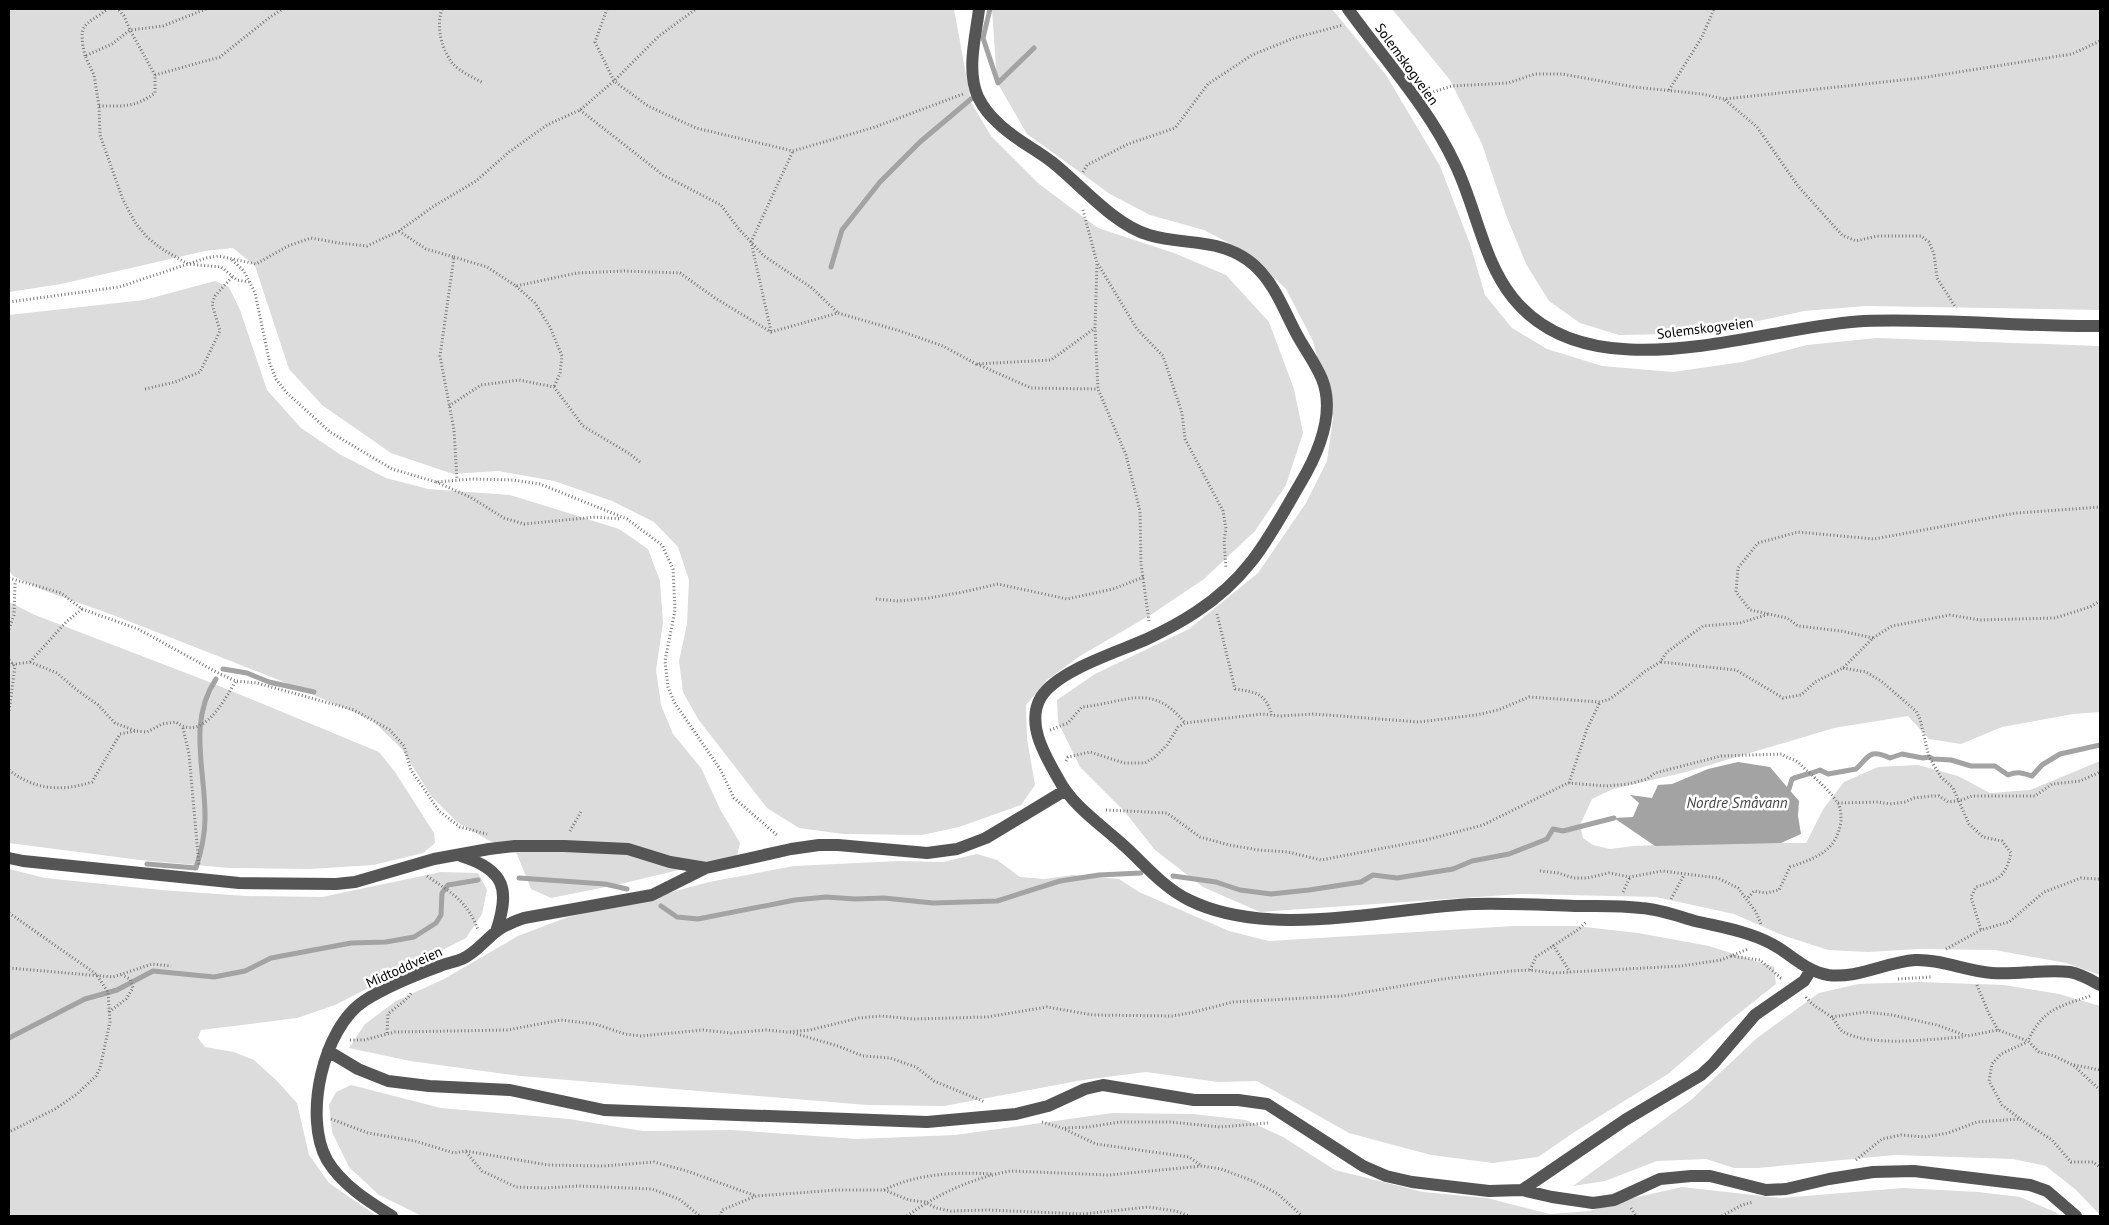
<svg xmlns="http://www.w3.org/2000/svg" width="2109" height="1225" font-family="'PT Sans',sans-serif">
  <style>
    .green { fill: #dcdcdc }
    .water { fill: #a3a3a3 }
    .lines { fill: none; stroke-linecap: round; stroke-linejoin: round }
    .stream { stroke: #a3a3a3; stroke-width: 5 }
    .path { stroke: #777; stroke-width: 3; stroke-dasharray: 1 2.5; stroke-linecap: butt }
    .minor { stroke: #555; stroke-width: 12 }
    .labels { text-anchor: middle; stroke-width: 5; stroke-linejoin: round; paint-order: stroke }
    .street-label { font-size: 14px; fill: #000; stroke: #fff }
    .water-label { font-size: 15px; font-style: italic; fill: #444; stroke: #fff }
  </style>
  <rect width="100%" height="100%" fill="#fff"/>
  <!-- green -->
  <path class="green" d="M9 9H954L971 102 991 136 1039 184 1098 228 1174 253 1226 275 1269 322 1294 389 1303 433 1286 485 1255 531 1204 579 1152 614 1080 656 1047 680 1026 705 1027 739 1035 785 1021 805 959 827 922 835 843 834 799 828 767 808 698 719 683 692 679 661 687 624 689 580 678 547 654 522 612 501 554 481 498 471 453 474 391 453 322 405 289 369 255 266 233 248 205 251 61 284 9 292Z
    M992 9H1332L1386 75 1440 166 1470 244 1485 295 1512 328 1547 349 1602 366 1673 372 1742 362 1807 345 1877 338 2100 346V712L2073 714 2002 727 1961 744 1929 739 1908 716 1834 728 1686 772 1613 789 1592 799 1580 825 1583 838 1593 845 1610 849 1634 846 1706 843H1806L1824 808 1844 782 1878 767 1918 765 1958 776 1990 793 2030 790 2100 761V975L2066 963 1995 950 1918 949 1868 952 1828 950 1782 935 1734 914 1656 897 1521 894 1260 912 1203 887 1155 850 1125 812 1080 767 1058 722 1057 700 1095 674 1189 629 1258 573 1306 503 1327 461 1333 418 1313 341 1286 289 1248 253 1204 230 1150 215 1110 194 1027 134 997 82Z
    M1392 9H2100V310L1866 306 1804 311 1735 326 1669 334 1619 335 1580 323 1549 301 1526 264 1506 215 1482 144 1450 80Z
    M215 281 229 287 240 310 267 390 301 428 341 455 386 478 428 489 510 495 546 506 619 529 648 549 660 581 663 623 656 670 661 705 673 734 701 768 720 809 740 843 737 856 616 885 551 898 531 889 517 854 488 840 457 822 431 796 402 749 372 720 279 680 113 615 48 592 13 576 9 570V315L144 300Z
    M9 602 35 615 212 683 379 752 395 772 434 833 435 843 423 853 373 865 310 869 229 868 140 860 9 843Z
    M977 854 997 860 1020 877 1044 879 1073 875 1119 879 1139 892 1229 931 1269 941 1514 926H1576L1638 933 1709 946 1774 967 1776 984 1733 1018 1668 1074 1579 1129 1538 1157 1493 1163 1431 1155 1349 1133 1257 1081 1218 1082 1146 1072 1083 1080 944 1106 867 1105 520 1076 410 1061 349 1048 365 1024 396 1001 444 979 518 936 568 917 631 903 709 882 794 866 899 861 943 862Z
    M9 869 45 878 161 890 246 896 322 897 441 872 478 873 487 890 482 914 466 938 335 1005 297 1018 201 1030 198 1038 205 1047 234 1052 254 1060 277 1081 297 1103 309 1155 329 1183 377 1216H9Z
    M1919 982 2004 985 2059 994 2100 1006V1215L2076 1190 2046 1166 2013 1159 1895 1155 1758 1168H1734L1706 1159 1657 1161 1605 1181 1573 1186 1691 1100 1757 1038 1819 993 1858 984Z
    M351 1085 441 1108 569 1119 643 1131 731 1130 857 1139 955 1135 1112 1113 1193 1114 1246 1120 1283 1137 1335 1170 1423 1192 1487 1198 1550 1214 1590 1211 1624 1200 1682 1187 1781 1198 1903 1188 1978 1192 2020 1197 2055 1212 2060 1216H422L379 1195 349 1167 332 1132 329 1105 336 1092Z"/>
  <!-- water -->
  <path class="water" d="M1738 762 1770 767 1799 801 1798 816 1801 834 1781 843 1655 846 1614 818 1633 817 1639 803 1630 795 1652 798 1658 785 1672 784 1708 769Z"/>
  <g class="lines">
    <!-- stream -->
    <path class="stream" d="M990 9 983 38 998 83 1034 48
      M831 267 842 230 880 182 920 142 971 99
      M223 669 247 673 269 682 314 692
      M1789 789 1792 779C1801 775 1811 774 1820 770L1828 774 1856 769C1869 757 1869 748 1890 758L1902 754 1923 758 1929 757 1933 759 1951 760 1971 766H1995L2008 775C2018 771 2022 773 2032 776L2042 765 2060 754 2100 745
      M147 864 196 868C201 852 205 837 205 819 206 772 187 722 216 679
      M1173 876 1216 882 1240 890 1271 894 1309 890 1361 882 1373 875 1397 878 1453 869 1472 861 1509 854 1547 839 1553 829 1563 831 1614 818
      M519 878 605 884 627 889
      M661 906 677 917 698 919 795 900 826 897 855 899 884 898 933 903 997 901 1060 881 1099 875 1141 873
      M9 1038 85 999 117 990 153 971 214 977 245 971 271 958 351 943 386 942 414 937 436 923 441 915 442 893 448 885 478 880"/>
    <!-- path -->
    <path class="path" d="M206 9 163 26 130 30 112 44 85 56 94 75 99 106 100 135 123 200 136 224 148 238 162 249 188 264 221 267 237 280 249 282
      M442 9C436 26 441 49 453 64 460 72 475 78 483 83
      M607 9 595 42 614 81 648 106 696 128 793 151 875 127 963 94
      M85 56C78 23 83 27 108 9
      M155 75 220 57 270 17 283 9
      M1669 90 1702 37 1714 9
      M1430 93 1452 86 1508 83 1535 74H1562L1634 87 1702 94 1724 99 1921 78 2072 54 2100 41
      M1725 100 1757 127 1798 186 1842 235 1856 241 1877 236H1921L1929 242 1934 254 1937 278 1956 308
      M99 106C124 106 134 108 155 93V75L130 30 124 16 118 9
      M580 110 663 175 721 205 738 228 764 256 812 288 838 313
      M1083 172 1087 165 1128 144 1175 128 1208 84 1252 55 1294 38 1343 25
      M1083 210 1097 263 1095 328 1098 389 1126 455 1140 511 1141 564 1149 621
      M399 231 426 249 454 257 440 356 454 430 457 480
      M454 257 487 267 516 286 577 273 624 271 680 273 715 298 771 332 838 313 900 331 943 346 976 364 1051 360 1095 328
      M232 260 244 271 255 293 270 364 276 379 286 392 330 432 392 469 436 482 472 479 513 480 540 484 627 519 662 545 673 569 675 610 665 661 668 687 674 702 720 769 734 798 778 836
      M1098 264 1137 329 1163 356 1182 413 1185 439 1223 511 1226 529 1224 540 1226 568
      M516 286 535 303 550 327 562 356 560 373 554 387
      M9 302 119 287 206 258 219 256 256 264 288 246 311 238 339 243 367 246 399 231 434 206 476 181 509 152 547 125 580 110 614 81 659 36 696 9
      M771 331 751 242 793 151
      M977 364 1031 388 1098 389
      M145 389 175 382 200 372 220 331 212 304 215 296 232 277
      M449 406 481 385 519 380 554 387 583 426 630 454 641 463
      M436 482 470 497 504 518 524 524 595 517 621 519
      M9 578 61 593 82 609 138 629 220 674 236 681 257 683 354 710 390 730 404 746 411 770 439 811 460 827 487 834
      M876 599 898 601 929 598 963 592 998 584 1067 599 1113 589 1144 577
      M1217 614 1235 689C1256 692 1265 693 1272 715
      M9 629 14 615 15 581
      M1873 638 1841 631 1798 626 1787 618 1750 610 1736 592 1738 568 1758 543 1798 532 1874 539 2016 513 2100 507
      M9 660 15 666 9 712
      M30 662 57 673 77 690 98 705 115 723 136 731 147 732 162 724 176 722C203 743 224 700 236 681
      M1661 662 1736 670 1783 698 1801 695 1815 682 1843 668 1873 638 1892 626 1950 615 1980 620 2055 618 2090 607 2100 601
      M9 665 30 662 66 622 82 609
      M1843 668 1866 672 1881 681 1916 711 1920 719 1929 757 1941 777 1953 788 1969 824 1983 837 2002 841 2011 853C2005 878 1999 879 1976 887L1971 897 1981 930
      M183 728 189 754 199 866
      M1050 730 1068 723 1082 707C1126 703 1151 681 1185 723
      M1066 761 1068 757 1090 752 1124 763H1145L1155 757 1167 745 1178 727 1185 723 1262 714 1280 716 1314 714 1419 722 1476 715 1498 710 1529 697 1600 702 1610 699 1626 687 1644 672 1660 662 1667 652 1703 626 1740 623 1769 614
      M9 770C34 790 62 792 92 782L120 734 135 731
      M1569 783 1587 729 1600 702
      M1838 803 1878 802 1890 804 1905 802 1914 798 1932 796H1939L1948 802 1962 800 1972 796H2035L2052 784 2080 781 2100 772
      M1106 810 1167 813 1200 837 1229 845 1259 850 1288 852 1321 860 1426 840 1483 825 1568 783 1606 786 1629 784 1647 779 1655 773 1721 756 1782 754C1787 759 1793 758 1799 763 1812 776 1827 787 1837 802 1841 807 1841 815 1841 821 1837 851 1816 858 1790 867L1779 890 1766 893 1754 891 1747 899
      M570 831 582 810
      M1540 871 1558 873 1574 878H1587L1609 873 1630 877 1662 871 1718 878 1738 888 1756 912 1761 924
      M427 876C450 892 468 901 478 930
      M1623 892 1630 877
      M1671 899 1684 875
      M9 913 96 974 108 992 110 1022 100 1068 96 1076 77 1094 55 1109 9 1132
      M1553 945 1570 972
      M1946 949 1981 930 2009 922 2044 892 2081 878 2100 879
      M1731 956 1760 960 1781 978H1783
      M9 968 113 977 152 964 171 966
      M1530 970 1536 957 1579 929 1587 921
      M1898 979 1931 977
      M1977 985 1989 1014 1998 1030
      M2090 996C2058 1007 2043 1009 2028 1041L2039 1052 2054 1056 2073 1065 2100 1090
      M1806 997C1812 1006 1822 1010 1830 1016 1836 1020 1837 1027 1842 1031 1870 1048 1930 1039 1963 1037
      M109 1012 126 999 133 988 130 979 122 975
      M1832 1017 1865 1012 1892 1015 1937 1025 1967 1036 1998 1030 2028 1041
      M790 1032 838 1046 863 1056 890 1058 916 1067 934 1081 985 1102
      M387 1033 388 1014C394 1008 408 1000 411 993
      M350 1040H364L395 1032 507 1030 561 1020 595 1024 625 1034 641 1036 703 1030 731 1033 766 1030 787 1032 810 1030 859 1018 881 1016 914 1019 987 1017 1047 1007 1093 1015 1172 1016 1190 1013 1233 1002 1342 996 1443 979 1511 971 1530 970 1553 973 1681 966 1721 960 1748 949
      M2074 1065 2100 1070
      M2019 1118 2002 1105 1989 1081 1992 1064 2001 1054 2027 1042
      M331 1119 368 1133 415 1141 454 1153 466 1151 548 1165 604 1166 654 1162 687 1171 756 1196
      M1042 1122 1062 1128 1096 1144 1189 1157 1202 1166
      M1065 1128 1088 1127 1120 1122H1170L1220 1127 1268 1123
      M466 1152 482 1171 516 1187 545 1188 579 1186 652 1189 679 1199 700 1216
      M1856 1160 1882 1139 1901 1135 1925 1137 1948 1133 1977 1122 2020 1119 2052 1140 2071 1162H2093L2100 1167
      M884 1190C918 1173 956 1172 993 1174
      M1631 1208 1636 1216
      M720 1216 722 1210 756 1196 837 1190H884L909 1200 925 1202 936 1208 951 1211 989 1210 1083 1214 1148 1207 1176 1211 1189 1216
      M907 1216C937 1194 973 1178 1010 1171L1109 1175 1202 1166 1221 1169 1253 1181 1278 1194 1302 1216
      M1722 1216 1742 1205 1753 1202"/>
    <!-- minor -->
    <path class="minor" d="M979 9C976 36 966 70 978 97 983 107 990 116 998 123 1014 139 1034 148 1052 162 1080 184 1114 225 1149 235 1186 246 1222 237 1254 265 1274 283 1283 308 1295 331 1303 347 1315 362 1322 379 1336 414 1318 454 1300 484 1269 537 1250 577 1196 612 1181 622 1164 631 1147 639 1118 652 1058 670 1041 697 1025 724 1046 757 1059 780 1072 805 1100 824 1121 843 1143 862 1162 887 1189 900 1270 940 1386 908 1474 904 1508 903 1541 905 1575 906 1597 906 1619 905 1641 908 1659 909 1678 916 1695 921 1720 927 1747 931 1770 943 1790 953 1805 971 1828 975 1857 979 1886 962 1915 960 1941 959 1966 971 1992 973 2017 975 2044 969 2070 972 2081 974 2091 980 2100 985
      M1348 9C1384 59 1429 108 1455 164 1476 207 1483 261 1513 298 1592 396 1761 326 1864 321 1943 318 2022 327 2100 326
      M461 856C506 870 510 890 496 932
      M9 858 23 861 239 883 336 884 355 882 434 859 489 849 515 846H564L628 849 670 862 706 868
      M328 1051 358 1069 388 1081 429 1086 510 1090 604 1110 927 1122 1016 1114 1048 1106 1085 1089 1103 1085 1194 1100H1238L1267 1104 1363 1166 1386 1176 1412 1182 1489 1191 1522 1190 1552 1197 1593 1203 1614 1200 1660 1179 1691 1176H1710L1766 1190 1786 1189 1829 1179 1873 1172 1914 1171 2030 1185 2047 1191 2076 1216
      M1522 1190 1625 1120 1701 1075 1713 1064 1755 1015 1804 981 1811 970
      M392 1216C368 1201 342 1185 327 1160 303 1117 323 1028 364 1001 387 986 415 975 440 966 447 963 455 962 462 959 476 953 485 940 497 931 505 925 515 921 524 918L652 895 706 868 791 849 819 845H838L927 853 957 849 986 838 1064 791"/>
  </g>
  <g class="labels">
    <!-- street labels -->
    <g class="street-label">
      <text transform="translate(1407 64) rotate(54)" y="5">Solemskogveien</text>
      <text transform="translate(1705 328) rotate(-7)" y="5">Solemskogveien</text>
      <text transform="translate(404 967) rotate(-24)" y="5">Midtoddveien</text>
    </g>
    <!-- water labels -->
    <g class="water-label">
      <text x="1737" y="808">Nordre Småvann</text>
    </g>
  </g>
  <!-- border -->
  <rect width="2109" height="1225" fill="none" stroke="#000000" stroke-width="20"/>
</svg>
